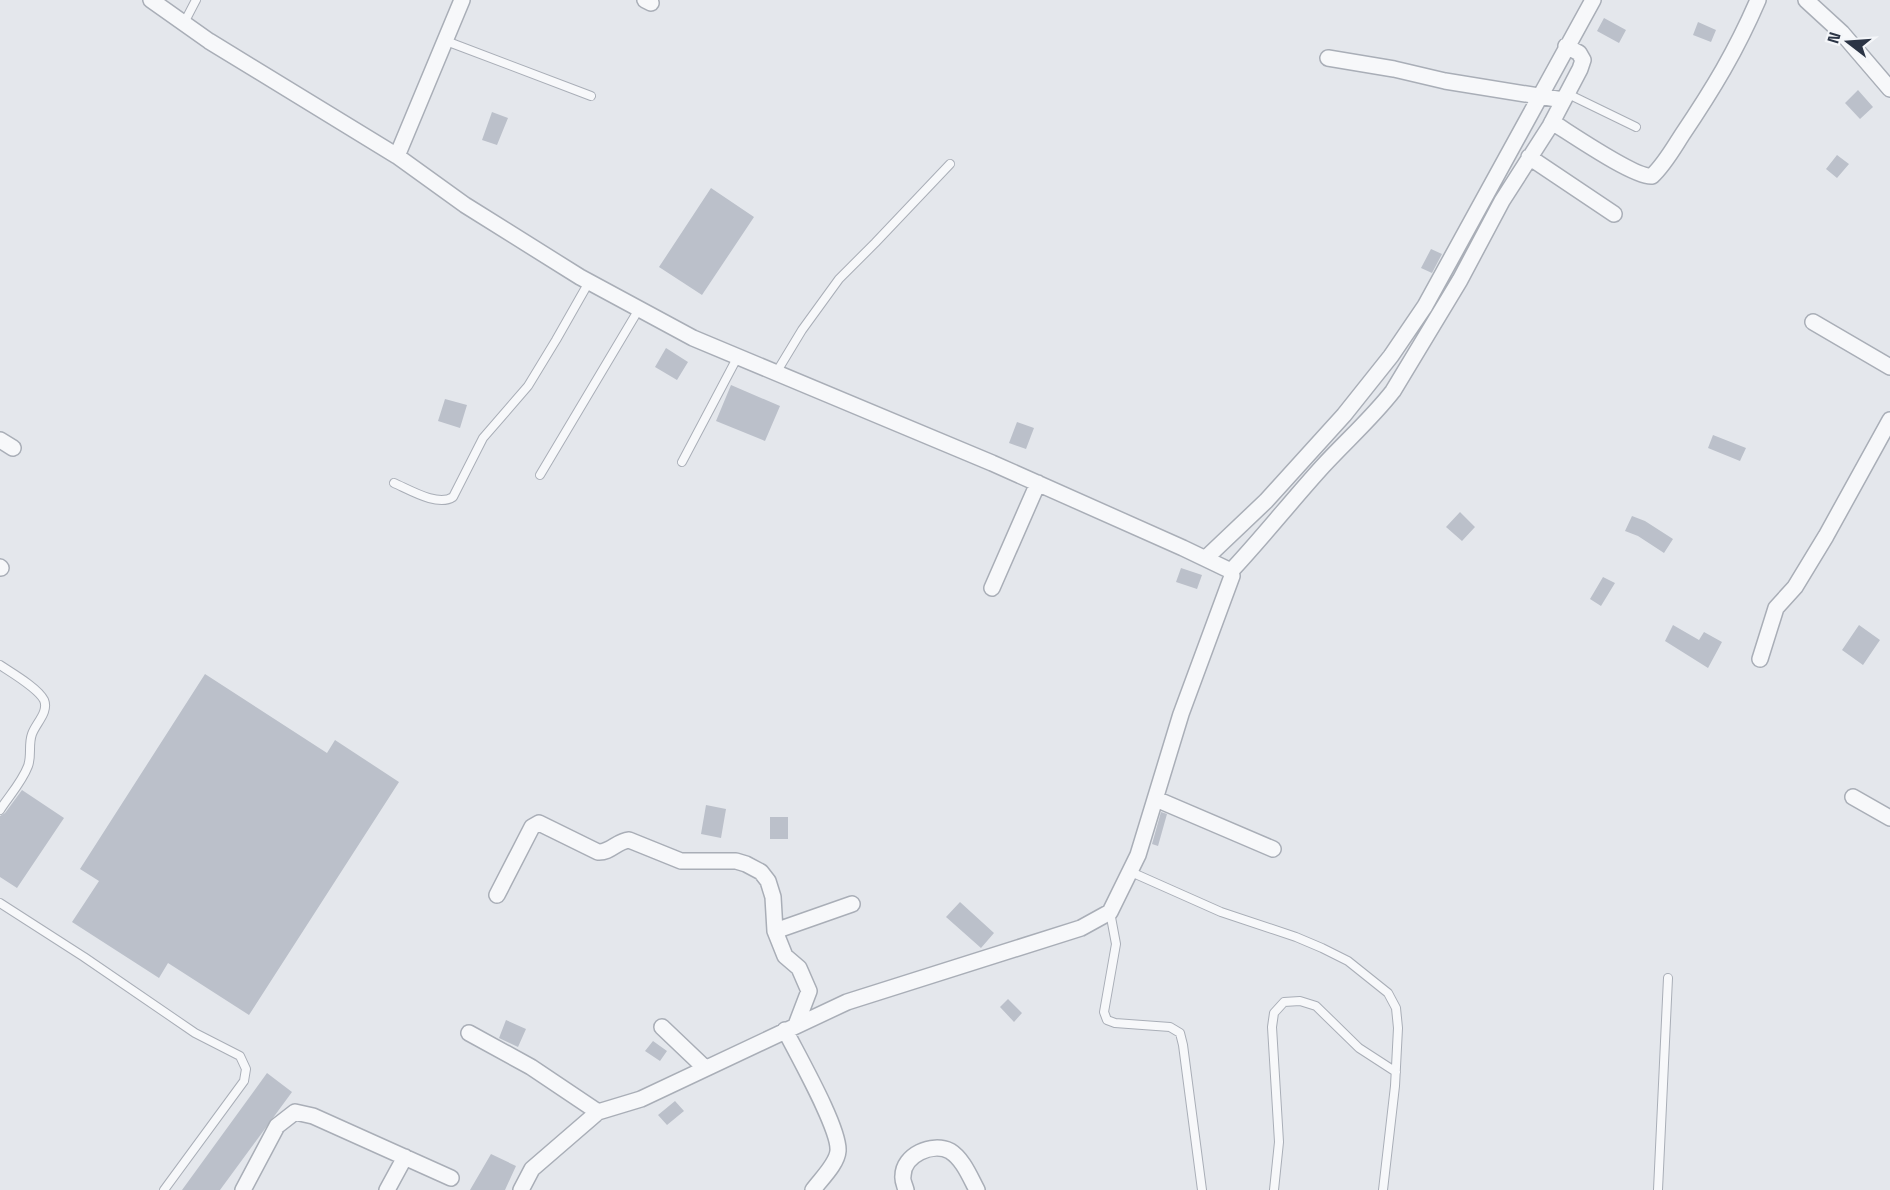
<svg xmlns="http://www.w3.org/2000/svg" width="1890" height="1190" font-family="'Space Grotesk',sans-serif">
  <style>
    .building { fill: #bbc0ca }
    .lines { fill: none; stroke-linecap: round; stroke-linejoin: round }
    .lane-casing { stroke: #a9aeb7; stroke-width: 10 }
    .street-casing { stroke: #a9aeb7; stroke-width: 18 }
    .lane { stroke: #f7f8fa; stroke-width: 8 }
    .street { stroke: #f7f8fa; stroke-width: 15 }
  </style>
  <rect width="100%" height="100%" fill="#e4e7ec"/>
  <!-- building -->
  <path class="building" d="M1604 18 1626 30 1619 43 1597 31Z
    M1698 22 1716 30 1711 42 1693 35Z
    M1858 90 1873 107 1860 119 1845 103Z
    M492 112 508 118 497 145 482 140Z
    M1837 155 1849 164 1837 178 1826 169Z
    M711 188 754 217 702 295 659 267Z
    M1431 249 1442 254 1432 273 1421 268Z
    M666 348 688 362 677 380 655 367Z
    M731 385 780 406 765 441 716 421Z
    M445 399 467 405 460 428 438 421Z
    M1017 422 1034 428 1026 449 1009 443Z
    M1713 435 1746 448 1740 461 1708 448Z
    M1460 512 1475 527 1462 541 1446 527Z
    M1632 516 1645 521 1673 539 1664 553 1638 536 1625 531Z
    M1181 568 1202 575 1197 589 1176 582Z
    M1603 577 1615 583 1601 606 1590 599Z
    M1673 625 1699 640 1704 632 1722 642 1708 668 1665 641Z
    M1859 625 1880 640 1863 665 1842 650Z
    M205 674 327 753 335 740 399 782 249 1015 168 963 159 978 72 922 99 881 80 869Z
    M22 790 64 818 17 888 0 877V816L5 813Z
    M706 805 726 809 721 838 701 834Z
    M1161 812 1167 814 1158 846 1152 844Z
    M770 817H788V839H770Z
    M960 902 994 933 981 948 946 917Z
    M1008 999 1022 1013 1014 1022 1000 1007Z
    M506 1020 526 1029 518 1047 499 1038Z
    M653 1041 667 1051 660 1061 645 1051Z
    M267 1073 292 1092 220 1190H182Z
    M675 1101 684 1111 667 1125 658 1115Z
    M491 1154 516 1166 505 1190H470Z"/>
  <g class="lines">
    <!-- lane casing -->
    <g class="lane-casing">
      <path id="lane" d="M184 23 196 0
        M446 41 591 96
        M1566 93 1636 127
        M776 373 802 330 839 279 875 243 950 164
        M682 462 737 358
        M540 475 639 309
        M394 483C410 490 438 507 453 497L483 438 528 386 556 340 589 282
        M0 665C12 673 38 688 44 700 49 712 36 723 32 734 28 745 32 755 28 766 22 782 9 796 0 810
        M1131 872 1221 912 1296 937 1322 948 1348 961 1388 993 1396 1008 1398 1028 1395 1086 1383 1190
        M0 903 84 957 195 1033 240 1056 246 1069 244 1081 164 1190
        M1110 912 1116 944 1104 1012 1107 1020 1115 1023 1170 1027 1180 1033 1183 1045 1202 1190
        M1274 1190 1279 1142 1272 1027 1274 1013 1284 1002 1300 1001 1316 1006 1359 1048 1396 1072
        M1658 1190 1668 978"/>
    </g>
    <!-- street casing -->
    <g class="street-casing">
      <path id="street" d="M151 0 209 41 397 156 465 205 580 277 693 338 992 463 1183 548 1231 571 1232 576 1181 714 1138 855 1110 912 1081 928 847 1002 641 1099 598 1112 532 1169 521 1190
        M645 0 651 3
        M1806 0 1842 33 1890 89
        M1328 58 1394 69 1445 81 1563 100
        M1552 122C1570 133 1635 178 1652 176 1664 165 1673 149 1682 135 1713 89 1736 51 1758 0
        M397 156 462 0
        M1529 157 1614 214
        M1813 322 1890 367
        M0 440 13 448
        M1206 558 1266 501 1344 415 1391 356 1425 306 1593 0
        M0 567 1 568
        M1231 571C1263 537 1292 500 1323 466 1346 441 1372 418 1393 391L1460 280 1502 201 1550 126 1580 69 1583 60 1579 53 1566 46
        M992 588 1038 483
        M1760 659 1776 608 1795 587 1826 536 1890 420
        M1853 797 1890 818
        M1156 799 1273 849
        M497 895 532 827 539 823 598 852C610 853 617 841 629 840L681 861H736L746 864 761 872 768 881 773 897 775 931 785 956 799 968 809 991 796 1025
        M775 931 852 904
        M662 1027 704 1067
        M785 1030C797 1054 840 1129 838 1151 837 1164 821 1179 813 1190
        M469 1033 531 1067 598 1112
        M243 1190 277 1126 295 1112 313 1116 451 1178
        M387 1190 405 1157
        M906 1190C905 1186 902 1180 903 1176 903 1155 932 1142 950 1151 963 1159 970 1177 977 1190"/>
    </g>
    <!-- lane -->
    <use href="#lane" class="lane"/>
    <!-- street -->
    <use href="#street" class="street"/>
  </g>
  <!-- north arrow -->
  <g transform="translate(1848 42) rotate(287)" stroke="#f4f6f9" stroke-width="4.5" paint-order="stroke">
  <path d="M0-4.5L10 22L0 15L-10 22Z" fill="#2b3445"/>
  <text y="-9" font-size="16" font-weight="bold" text-anchor="middle" fill="#2b3445">N</text>
  </g>
</svg>
